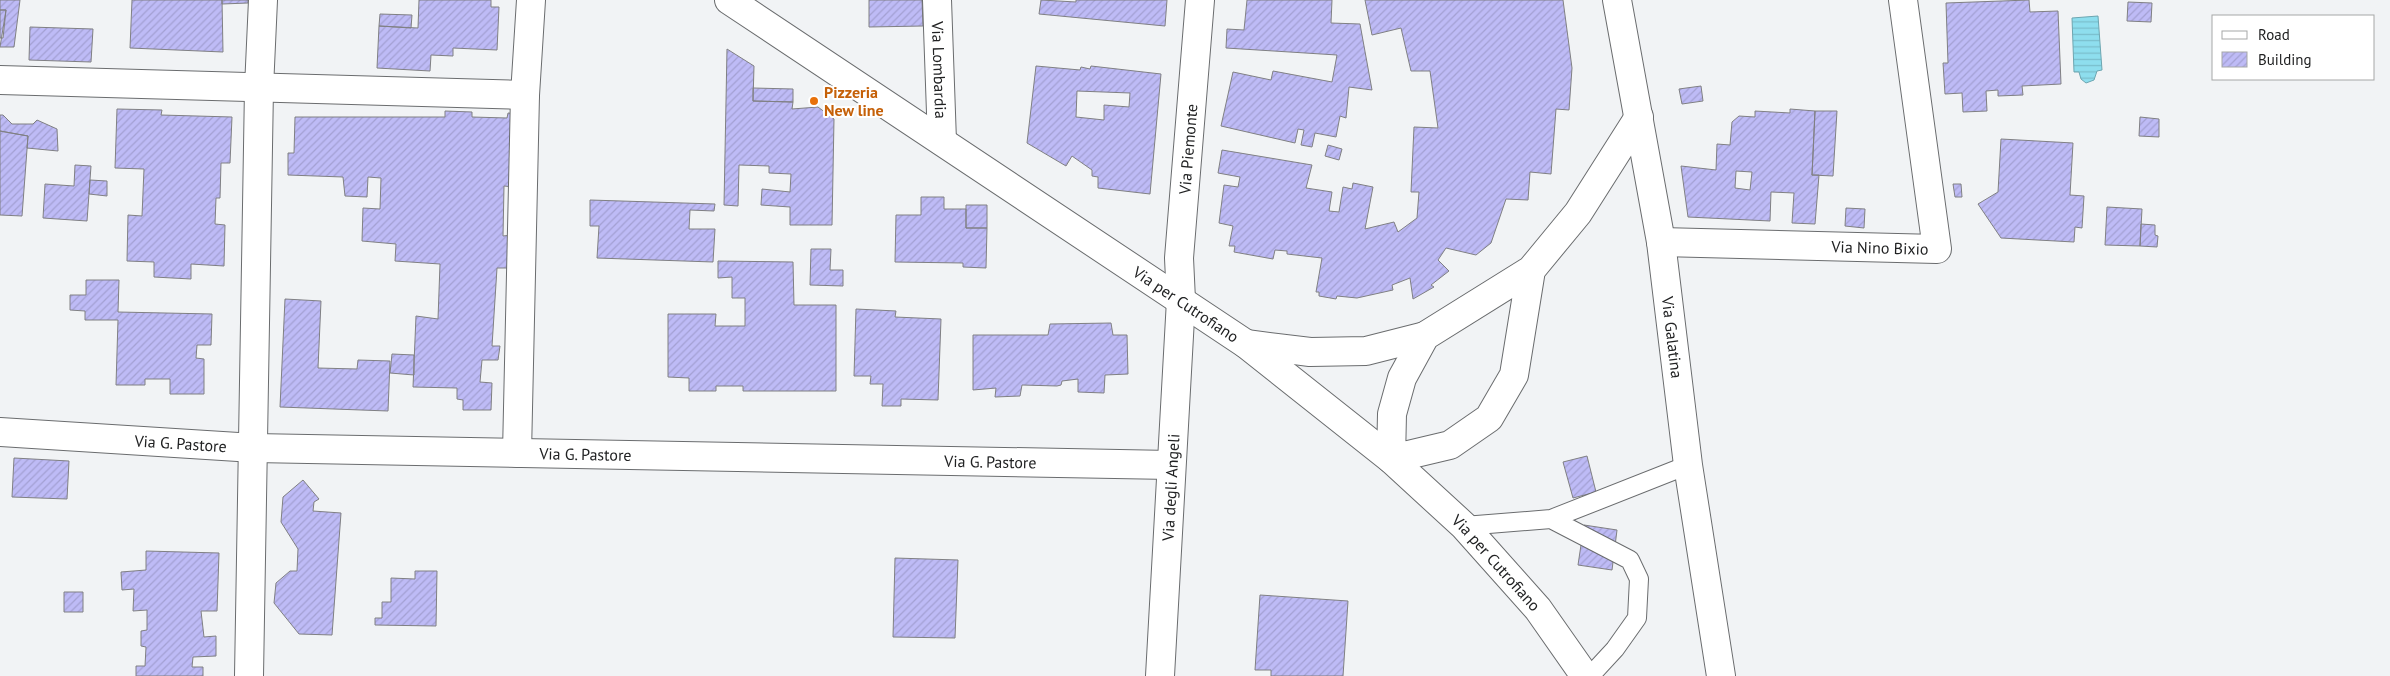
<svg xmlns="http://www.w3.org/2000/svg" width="2390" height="676" font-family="'PT Sans',sans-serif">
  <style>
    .water { fill: url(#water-rules); stroke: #6da6b1 }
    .building { fill: url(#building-hatch); stroke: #808083; fill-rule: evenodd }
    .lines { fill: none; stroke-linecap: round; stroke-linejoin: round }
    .service-casing { stroke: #6a6c6e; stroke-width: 20 }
    .minor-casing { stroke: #6a6c6e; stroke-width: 30 }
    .tertiary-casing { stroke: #6a6c6e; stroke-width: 30 }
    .secondary-casing { stroke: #6a6c6e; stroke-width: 30 }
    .service { stroke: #fff; stroke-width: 18 }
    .minor { stroke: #fff; stroke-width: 28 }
    .tertiary { stroke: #fff; stroke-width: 28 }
    .secondary { stroke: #fff; stroke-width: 28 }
    .food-dot { fill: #e8710a; stroke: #fff; stroke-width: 2 }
    .labels { text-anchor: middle; stroke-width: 4; stroke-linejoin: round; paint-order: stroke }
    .street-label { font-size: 16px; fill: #212223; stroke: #fff }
    .food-label { font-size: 16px; font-weight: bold; fill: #c56008; stroke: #fff; text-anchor: start }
  </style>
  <defs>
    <pattern id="water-rules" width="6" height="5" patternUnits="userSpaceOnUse" patternTransform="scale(1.25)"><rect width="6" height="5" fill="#8edeee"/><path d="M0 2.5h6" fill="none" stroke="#7abecc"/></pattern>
    <pattern id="building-hatch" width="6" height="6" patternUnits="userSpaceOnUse" patternTransform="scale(1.25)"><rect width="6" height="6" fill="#bebbf6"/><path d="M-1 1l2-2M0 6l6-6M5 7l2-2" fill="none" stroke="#a3a0d3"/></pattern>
  </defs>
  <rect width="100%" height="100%" fill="#f1f3f5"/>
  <!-- water -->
  <path class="water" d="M2098 16 2102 70 2097 71 2094 80 2086 83 2081 79 2079 72H2074L2072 18Z"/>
  <!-- building -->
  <path class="building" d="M0 0H20L14 47H0L6 10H0Z
    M132 0H222L223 52 130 48Z
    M222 0H248V3L222 4Z
    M419 0H491V7H499L497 50 453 48V56L431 55 430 71 377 68 379 26 418 28Z
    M869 0H922L923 26 869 27Z
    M1041 0 1076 2V0H1167L1165 26 1039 14Z
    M1247 0H1332L1331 23 1360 24 1372 90 1349 87 1346 118 1340 116 1336 137 1315 133 1312 147 1301 145 1304 130 1298 129 1295 143 1221 126 1233 72 1271 80 1273 71 1332 82 1337 55 1226 48 1227 29 1244 30Z
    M1365 0H1563L1572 68 1569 110 1556 109 1551 174 1530 172 1528 200 1506 199 1491 243 1476 255 1446 248 1438 260 1449 271 1431 285 1434 287 1413 299 1410 278 1392 285 1393 290 1357 298 1337 296 1336 299 1319 296V292H1316L1322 258 1287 254V251L1275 250 1273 259 1234 252 1235 246H1229L1233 226 1219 223 1224 185 1238 187 1240 177 1218 173 1222 150 1312 165 1306 188 1332 192 1329 211 1339 212 1343 187 1352 189 1353 183 1373 187 1365 229 1394 222 1398 232 1417 218 1419 192H1411L1414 127 1438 128 1430 71H1411L1401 28 1372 35Z
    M2029 0 2030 12 2058 11 2061 84 2022 86 2023 95 1998 96V90L1986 91 1987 111 1963 112 1962 93 1945 94 1943 63H1948L1946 3Z
    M2128 2 2152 3 2151 22 2127 21Z
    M0 10H6L3 38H0Z
    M380 14 412 15 411 28 379 26Z
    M30 27 93 29 91 62 29 60Z
    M727 49 754 66 753 101 793 102 792 109 818 107 834 119 832 225H790V207L761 205 762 189 790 192 791 174 769 173V166L739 165 738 206 724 205Z
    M1036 66 1080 70 1081 67 1090 69 1091 66 1161 74 1150 194 1098 188V177L1092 176V170L1072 156 1066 166 1027 143ZM1077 91 1130 93 1129 107 1104 105V120L1076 117Z
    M1701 86 1703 101 1682 104 1679 89Z
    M753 88 793 89V102L753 101Z
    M117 109 162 110 161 115 232 117 230 163H221L220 198H216L215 224 225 225 224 266 191 264V279L154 277V262L127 261 128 215 142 216 144 169 115 168Z
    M1790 109 1815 111 1812 175H1819L1815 224 1792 223 1794 193 1771 192 1770 221 1688 217 1681 166 1716 170 1717 144 1730 145 1732 122 1739 116 1755 117V111L1790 113ZM1736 171 1752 172 1750 190 1735 188Z
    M445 111 472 112V117L507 118 508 113 522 114 514 187 504 186 503 236 512 235 511 268H497L492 346H500L498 360H482L480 382 492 383 491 410H463V400L457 399V388L413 387 416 316 438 319 440 264 395 261 396 244 362 241 363 208 380 209 381 178 368 177 367 197 345 196 343 177 288 175V153H294L295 117H445Z
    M1815 111H1837L1833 176 1812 175Z
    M0 115H3L12 124H33L37 120 57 129 58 151 27 148 28 136 0 131Z
    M2140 117 2159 119V137L2139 136Z
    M0 131 28 136 22 216 0 215Z
    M2001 139 2073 143 2070 195 2084 196 2082 228 2075 227 2074 242 2001 238 1978 204 1998 192Z
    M1328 145 1342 149 1339 160 1325 156Z
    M75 165 91 166 87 221 43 218 45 184 74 186Z
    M90 180 107 181V196L89 194Z
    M1953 184H1961L1962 197H1955Z
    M921 197H944V209H966V228H987L986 268 963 267V263L895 262 896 215H921Z
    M590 200 715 204 714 211 690 210 689 229H715L713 262 597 258 599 226H590Z
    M966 205H987V228H966Z
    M2107 207 2142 209 2140 246 2105 245Z
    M1846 208 1865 209 1864 228 1845 226Z
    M2141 224 2155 225V235L2158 236 2157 247 2140 246Z
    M811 249H831L830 270H843V286L810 285Z
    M718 261 793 262 794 305H836V391H743V386H716V391H689V378L668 377V314H716L715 326H745V298H732V277L718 278Z
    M86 280H119L118 312 212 314 211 345H197L196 358 204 359V394H170V379H145V385H116L118 320H85V311L70 310V295H86Z
    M285 299 321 301 318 368 357 369 358 360 390 361 388 411 280 407Z
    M856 309 896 311 895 317 941 319 938 400 901 399V406H882L883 384H870L871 376H854Z
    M1111 323 1113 335H1127L1128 374 1105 375 1104 393 1078 392V379L1062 381 1061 385 1057 386 1022 385 1020 396 995 397 996 388 973 390V335H1048L1050 324Z
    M392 354 414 355V375L390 373Z
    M1587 456 1596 492 1573 498 1563 462Z
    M14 458 69 461 67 499 12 497Z
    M303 480 319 499 314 502 313 511 341 513 332 635 299 634 274 603 276 583 290 571H297L298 549 281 522 283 497Z
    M1584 525 1617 530 1612 570 1578 565Z
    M146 551 219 553 217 611H201L204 637 216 636V656L193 657 192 667H203V676H136V666H145L146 647 141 646V631L147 630V610L133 611 134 589 122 590 121 572 146 570Z
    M895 558 958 560 955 638 893 637Z
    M415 571H437L436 626 375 625V618H382V602H391V578L415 579Z
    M64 592H83V612H64Z
    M1260 595 1348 601 1343 676H1271V670H1255Z"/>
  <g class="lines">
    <!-- service casing -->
    <g class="service-casing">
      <path id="service" d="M1551 519 1630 560 1639 579 1637 618 1615 649 1590 676
        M1464 526 1551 519 1688 465"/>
    </g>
    <!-- minor casing -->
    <g class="minor-casing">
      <g id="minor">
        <path id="s1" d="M937 0 942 141"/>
        <path d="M0 80 525 95"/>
        <path id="s2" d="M1661 242 1937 249 1903 0"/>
        <path id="s3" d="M0 432 254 448 1171 465"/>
        <path d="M517 453 525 95 531 0"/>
        <path d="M249 676 259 88 263 0"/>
        <path id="s4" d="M1160 676 1181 300 1179 258 1200 0"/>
      </g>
    </g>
    <!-- tertiary casing -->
    <g class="tertiary-casing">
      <g id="tertiary">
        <path id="s5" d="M1617 0 1661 242 1688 465 1721 676"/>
        <path d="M1531 270 1514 375 1489 418 1450 445 1391 459 1392 414 1402 378 1425 336 1531 270 1578 213 1639 117"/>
        <path d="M1246 344 1310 352 1366 351 1425 336"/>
      </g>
    </g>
    <!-- secondary casing -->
    <g class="secondary-casing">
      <g id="secondary">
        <path id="s6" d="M729 0 1246 344 1391 459 1464 526 1538 609 1585 676"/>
      </g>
    </g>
    <!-- service -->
    <use href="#service" class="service"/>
    <!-- minor -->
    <use href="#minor" class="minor"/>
    <!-- tertiary -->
    <use href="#tertiary" class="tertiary"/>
    <!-- secondary -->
    <use href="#secondary" class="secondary"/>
  </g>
  <!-- markers -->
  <circle class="food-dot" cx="814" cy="101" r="5"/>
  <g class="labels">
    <!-- street labels -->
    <g class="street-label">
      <text dy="6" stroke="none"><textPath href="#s1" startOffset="70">Via Lombardia</textPath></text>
      <text dy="6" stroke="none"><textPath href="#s4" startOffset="528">Via Piemonte</textPath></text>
      <text dy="6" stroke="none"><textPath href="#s2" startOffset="219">Via Nino Bixio</textPath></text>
      <text dy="6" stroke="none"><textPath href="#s6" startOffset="549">Via per Cutrofiano</textPath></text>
      <text dy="6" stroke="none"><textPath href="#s5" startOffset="342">Via Galatina</textPath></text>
      <text dy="6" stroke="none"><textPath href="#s3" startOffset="181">Via G. Pastore</textPath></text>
      <text dy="6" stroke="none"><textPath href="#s3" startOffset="586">Via G. Pastore</textPath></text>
      <text dy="6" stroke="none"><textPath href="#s3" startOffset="991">Via G. Pastore</textPath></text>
      <text dy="6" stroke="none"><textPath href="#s4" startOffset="189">Via degli Angeli</textPath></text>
      <text dy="6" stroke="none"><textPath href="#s6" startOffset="954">Via per Cutrofiano</textPath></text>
    </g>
    <!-- food labels -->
    <g class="food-label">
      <text x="824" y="98">Pizzeria<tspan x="824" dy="18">New line</tspan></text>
    </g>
  </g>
  <!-- legend -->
  <rect x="2212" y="15" width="162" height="65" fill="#ffffff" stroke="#a6a7a7"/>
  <rect x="2222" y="31" width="25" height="8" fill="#ffffff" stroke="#a6a7a7"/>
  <text x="2258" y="40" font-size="15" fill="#212223">Road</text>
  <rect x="2222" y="52" width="25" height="15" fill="url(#building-hatch)" stroke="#a6a7a7"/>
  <text x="2258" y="65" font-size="15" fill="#212223">Building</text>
</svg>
